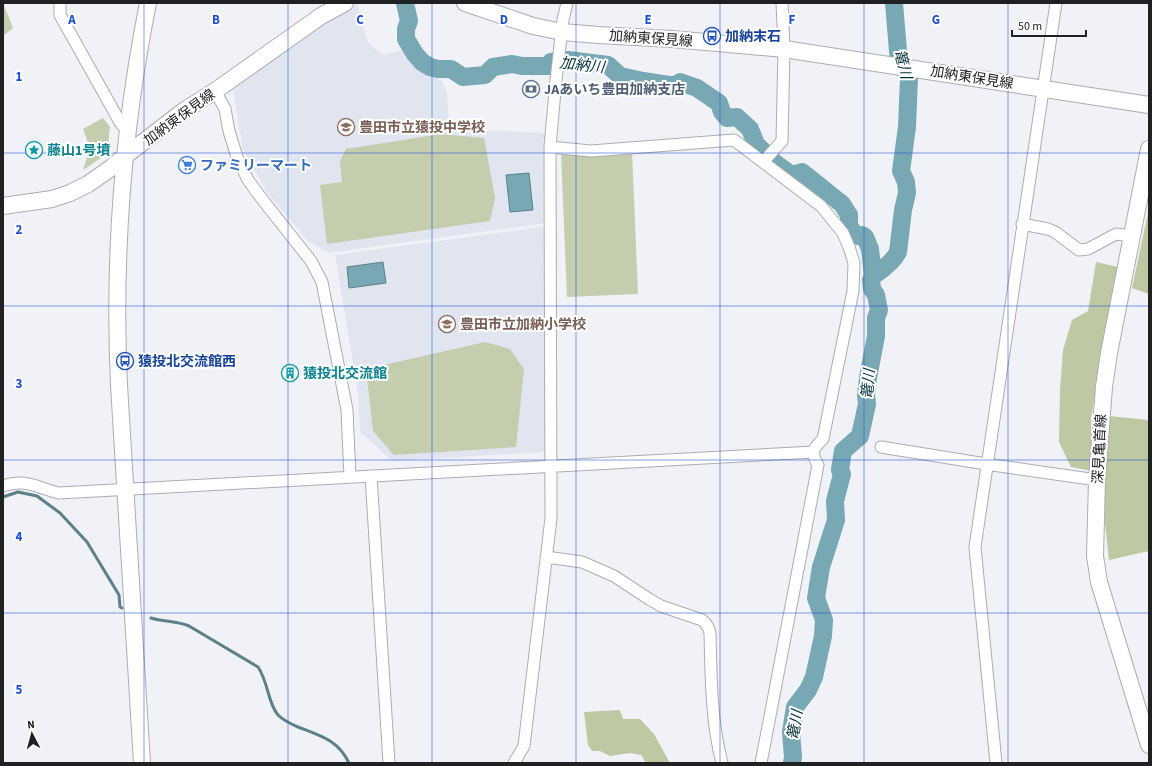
<svg xmlns="http://www.w3.org/2000/svg" width="1152" height="766" font-family="'Source Sans 3','Noto Sans JP',sans-serif">
  <style>
    .built { fill: #e0e5f0 }
    .green { fill: #c4cdae }
    .forest { fill: #bec9a3 }
    .water { fill: #77a8b3; stroke: #5d8088 }
    .lines { fill: none; stroke-linecap: round; stroke-linejoin: round }
    .stream { stroke: #5d8088; stroke-width: 3 }
    .river { stroke: #77a8b3; stroke-width: 18 }
    .street-casing { stroke: #abadb1; stroke-width: 13 }
    .secondary-casing { stroke: #abadb1; stroke-width: 18 }
    .street { stroke: #fff; stroke-width: 11 }
    .secondary { stroke: #fff; stroke-width: 16 }
    .grid { fill: none; stroke: #1d4ed8; stroke-width: 1; stroke-opacity: 0.55 }
    .labels { text-anchor: middle; stroke-width: 4; stroke-linejoin: round; paint-order: stroke }
    .transit-label { font-size: 14px; font-weight: bold; fill: #164399; stroke: #fff; text-anchor: start }
    .street-label { font-size: 14px; fill: #202123; stroke: #fff }
    .service-label { font-size: 14px; font-weight: bold; fill: #4e5e75; stroke: #fff; text-anchor: start }
    .education-label { font-size: 14px; font-weight: bold; fill: #785e54; stroke: #fff; text-anchor: start }
    .culture-label { font-size: 14px; font-weight: bold; fill: #0d838f; stroke: #fff; text-anchor: start }
    .shop-label { font-size: 14px; font-weight: bold; fill: #366cbe; stroke: #fff; text-anchor: start }
    .water-label { font-size: 15px; font-style: italic; fill: #003038; stroke: #fff }
    .grid-label { font-size: 13px; text-anchor: middle; font-weight: bold; fill: #1d4ed8; stroke: #fff; stroke-width: 4; stroke-linejoin: round; paint-order: stroke }
  </style>
  <rect width="100%" height="100%" fill="#f0f2f7"/>
  <!-- built -->
  <path class="built" d="M357 4 368 43 384 55 403 50 413 64 442 81 447 93 449 125 457 129 546 133 547 223 329 253 309 242 268 194 243 150 232 84 328 17Z
    M548 226 545 452 392 461 360 432 358 393 335 255Z"/>
  <!-- green -->
  <path class="green" d="M3 3 13 28 3 36Z
    M103 118 110 127 107 154 83 170C89 151 91 148 83 129Z
    M441 134 484 138 495 198 490 221 327 244 320 185 342 182 340 161 346 149Z
    M632 151 638 294 567 297 561 153Z
    M485 342 510 349 524 369 516 447 394 455 373 431 366 369Z"/>
  <!-- forest -->
  <path class="forest" d="M1149 208V294L1132 288Z
    M1096 262 1118 267 1091 418 1092 471 1071 467 1059 442 1060 390 1063 350 1072 320 1088 311Z
    M1109 416 1149 420V551L1109 560 1102 496 1108 451Z
    M620 710 623 719H640L654 734 670 763H646L641 755 630 753 610 756 600 751H592L588 745 584 712Z"/>
  <!-- water -->
  <path class="water" d="M529 173 533 210 510 212 506 175Z
    M383 262 386 283 349 288 347 267Z"/>
  <g class="lines">
    <!-- stream -->
    <path class="stream" d="M3 497 18 492 37 496 60 513 87 542 119 595 120 607 122 608
      M151 618C164 622 177 621 189 626L258 667C268 681 268 704 278 715 284 721 291 724 298 727 321 736 338 740 349 763"/>
    <!-- river -->
    <path class="river" d="M405 3 409 21 406 29V39L415 54 422 62 430 67 438 69H451L463 77 485 75 493 67 512 64 522 66H548L551 62 568 60 608 65 620 76 643 81 669 85H677L680 82 697 88 719 103 722 112 727 118 737 117 750 129 756 144 775 163 792 175 802 172 842 204 849 215V225L854 234 858 236 862 235 865 237 870 249 873 276 871 280 872 289 876 295 879 310 876 318V336L868 378 866 395 867 404 860 436 843 451 840 470 842 474 835 501 836 520 821 567 816 598 824 620 823 636 814 677 808 690 795 707 791 732 793 757 792 763
      M873 276C882 270 893 262 898 252L903 210 907 193 906 182 901 171 907 127 909 78 907 74 899 63 894 3"/>
    <!-- street casing -->
    <g class="street-casing">
      <path id="street" d="M60 3V15L121 124 127 129
        M215 91 225 109 229 131 237 157 248 180 262 199 311 261 322 282 347 410 350 477
        M550 147 591 151 734 140 821 206 843 233 849 247 854 263 853 291 823 439C812 449 811 453 818 465L761 763
        M763 162 782 141 784 49 782 3
        M1022 224 1048 229 1055 232 1079 250 1088 249 1116 234 1132 236
        M881 447 986 464 1097 480
        M371 476 389 763
        M3 486C25 478 38 488 59 493L814 452
        M546 557 582 562 614 576 649 599 661 606 702 620C707 624 709 627 710 633 711 676 711 721 722 763
        M514 763 524 746 551 518 550 147 556 80 563 20 567 3
        M996 763 975 547 1056 3"/>
    </g>
    <!-- secondary casing -->
    <g class="secondary-casing">
      <path id="secondary" d="M465 3 533 26 562 32 598 35 672 39 784 49 1149 105
        M1149 149 1109 353 1104 387 1097 480 1095 556 1099 582 1149 745
        M3 206 52 199 70 193 88 184 111 168 125 156 185 110 215 91 321 16 345 3
        M142 763 119 385C113 257 123 128 148 3"/>
    </g>
    <!-- street -->
    <use href="#street" class="street"/>
    <!-- secondary -->
    <use href="#secondary" class="secondary"/>
  </g>
  <!-- grid -->
  <path class="grid" d="M144 3V763M288 3V763M432 3V763M576 3V763M720 3V763M864 3V763M1008 3V763M3 153H1149M3 306H1149M3 460H1149M3 613H1149"/>
  <!-- icons -->
  <defs>
    <g id="bus-ring" transform="scale(0.9)"><circle r="9.5" fill="#fff" stroke="#1a4fb4" stroke-width="1.5"/><path d="M-5-6H5V4H4V6H2V4H-2V6H-4V4H-5ZM-3.5-4V0h7V-4ZM-3.5 1.2v1.5H-2V1.2ZM2 1.2v1.5H3.5V1.2Z" fill="#1a4fb4"/></g>
    <g id="bank-ring" transform="scale(0.9)"><circle r="9.5" fill="#fff" stroke="#5c6f8a" stroke-width="1.5"/><path d="M-6-4H6V4H-6ZM0-2.3a2.3 2.3 0 1 0 0 4.6a2.3 2.3 0 1 0 0-4.6Z" fill="#5c6f8a"/></g>
    <g id="school-ring" transform="scale(0.9)"><circle r="9.5" fill="#fff" stroke="#8d6e63" stroke-width="1.5"/><path d="M0-5L7-2L0 1L-7-2ZM-4 1L0 2.5L4 1V4Q0 6-4 4Z" fill="#8d6e63"/></g>
    <g id="sight-ring" transform="scale(0.9)"><circle r="9.5" fill="#fff" stroke="#0f9aa8" stroke-width="1.5"/><path d="M0-6L1.8-2.2L6-1.7L2.9 1.2L3.7 5.4L0 3.3L-3.7 5.4L-2.9 1.2L-6-1.7L-1.8-2.2Z" fill="#0f9aa8"/></g>
    <g id="supermarket-ring" transform="scale(0.9)"><circle r="9.5" fill="#fff" stroke="#3f7fe0" stroke-width="1.5"/><path d="M-6-5.5h2.5l.6 2H6L4.5 2H-2.5L-4.4-4H-6ZM-1.5 3.2a1.3 1.3 0 1 0 .1 0ZM3 3.2a1.3 1.3 0 1 0 .1 0Z" fill="#3f7fe0"/></g>
    <g id="building-ring" transform="scale(0.9)"><circle r="9.5" fill="#fff" stroke="#0f9aa8" stroke-width="1.5"/><path d="M-4-6H4V6H1V3H-1V6H-4ZM-2.5-4.3h1.7v1.8h-1.7ZM.8-4.3h1.7v1.8H.8ZM-2.5-1h1.7V.8h-1.7ZM.8-1h1.7V.8H.8Z" fill="#0f9aa8"/></g>
  </defs>
  <g fill-rule="evenodd">
    <use href="#bus-ring" x="712" y="36"/>
    <use href="#bank-ring" x="531" y="89"/>
    <use href="#school-ring" x="346" y="127"/>
    <use href="#sight-ring" x="34" y="150"/>
    <use href="#supermarket-ring" x="187" y="165"/>
    <use href="#school-ring" x="447" y="324"/>
    <use href="#bus-ring" x="125" y="361"/>
    <use href="#building-ring" x="290" y="373"/>
  </g>
  <g class="labels">
    <!-- transit labels -->
    <g class="transit-label">
      <text x="725" y="41">加納末石</text>
      <text x="138" y="366">猿投北交流館西</text>
    </g>
    <!-- street labels -->
    <g class="street-label">
      <text transform="translate(651 38) rotate(4)" y="5">加納東保見線</text>
      <text transform="translate(972 77) rotate(9)" y="5">加納東保見線</text>
      <text transform="translate(179 117) rotate(-36)" y="5">加納東保見線</text>
      <text transform="translate(1099 449) rotate(-87)" y="5">深見亀首線</text>
    </g>
    <!-- service labels -->
    <g class="service-label">
      <text x="544" y="94">JAあいち豊田加納支店</text>
    </g>
    <!-- education labels -->
    <g class="education-label">
      <text x="359" y="132">豊田市立猿投中学校</text>
      <text x="460" y="329">豊田市立加納小学校</text>
    </g>
    <!-- culture labels -->
    <g class="culture-label">
      <text x="47" y="155">藤山1号墳</text>
      <text x="303" y="378">猿投北交流館</text>
    </g>
    <!-- shop labels -->
    <g class="shop-label">
      <text x="200" y="170">ファミリーマート</text>
    </g>
    <!-- water labels -->
    <g class="water-label">
      <text transform="translate(903 64) rotate(76)" y="5">篭川</text>
      <text transform="translate(582 65) rotate(6)" y="5">加納川</text>
      <text transform="translate(868 384) rotate(-85)" y="5">篭川</text>
      <text transform="translate(795 725) rotate(-81)" y="5">篭川</text>
    </g>
  </g>
  <g class="grid-label">
    <text x="72" y="24">A</text>
    <text x="216" y="24">B</text>
    <text x="360" y="24">C</text>
    <text x="504" y="24">D</text>
    <text x="648" y="24">E</text>
    <text x="792" y="24">F</text>
    <text x="936" y="24">G</text>
    <text x="19" y="81">1</text>
    <text x="19" y="234">2</text>
    <text x="19" y="388">3</text>
    <text x="19" y="541">4</text>
    <text x="19" y="694">5</text>
  </g>
  <!-- border -->
  <rect width="1152" height="766" fill="none" stroke="#202123" stroke-width="8"/>
  <!-- north arrow -->
  <g transform="translate(32 734) rotate(354)" stroke="#ffffff" stroke-width="3" paint-order="stroke">
  <path d="M0-3L7 15L0 10L-7 15Z" fill="#202123"/>
  <text y="-6" font-size="11" font-weight="bold" text-anchor="middle" fill="#202123">N</text>
  </g>
  <!-- scale -->
  <path d="M1012 30v6h74v-6" fill="none" stroke="#202123" stroke-width="2"/>
  <text x="1018" y="30" font-size="12" fill="#202123" stroke="#ffffff" stroke-width="3" paint-order="stroke">50 m</text>
</svg>
